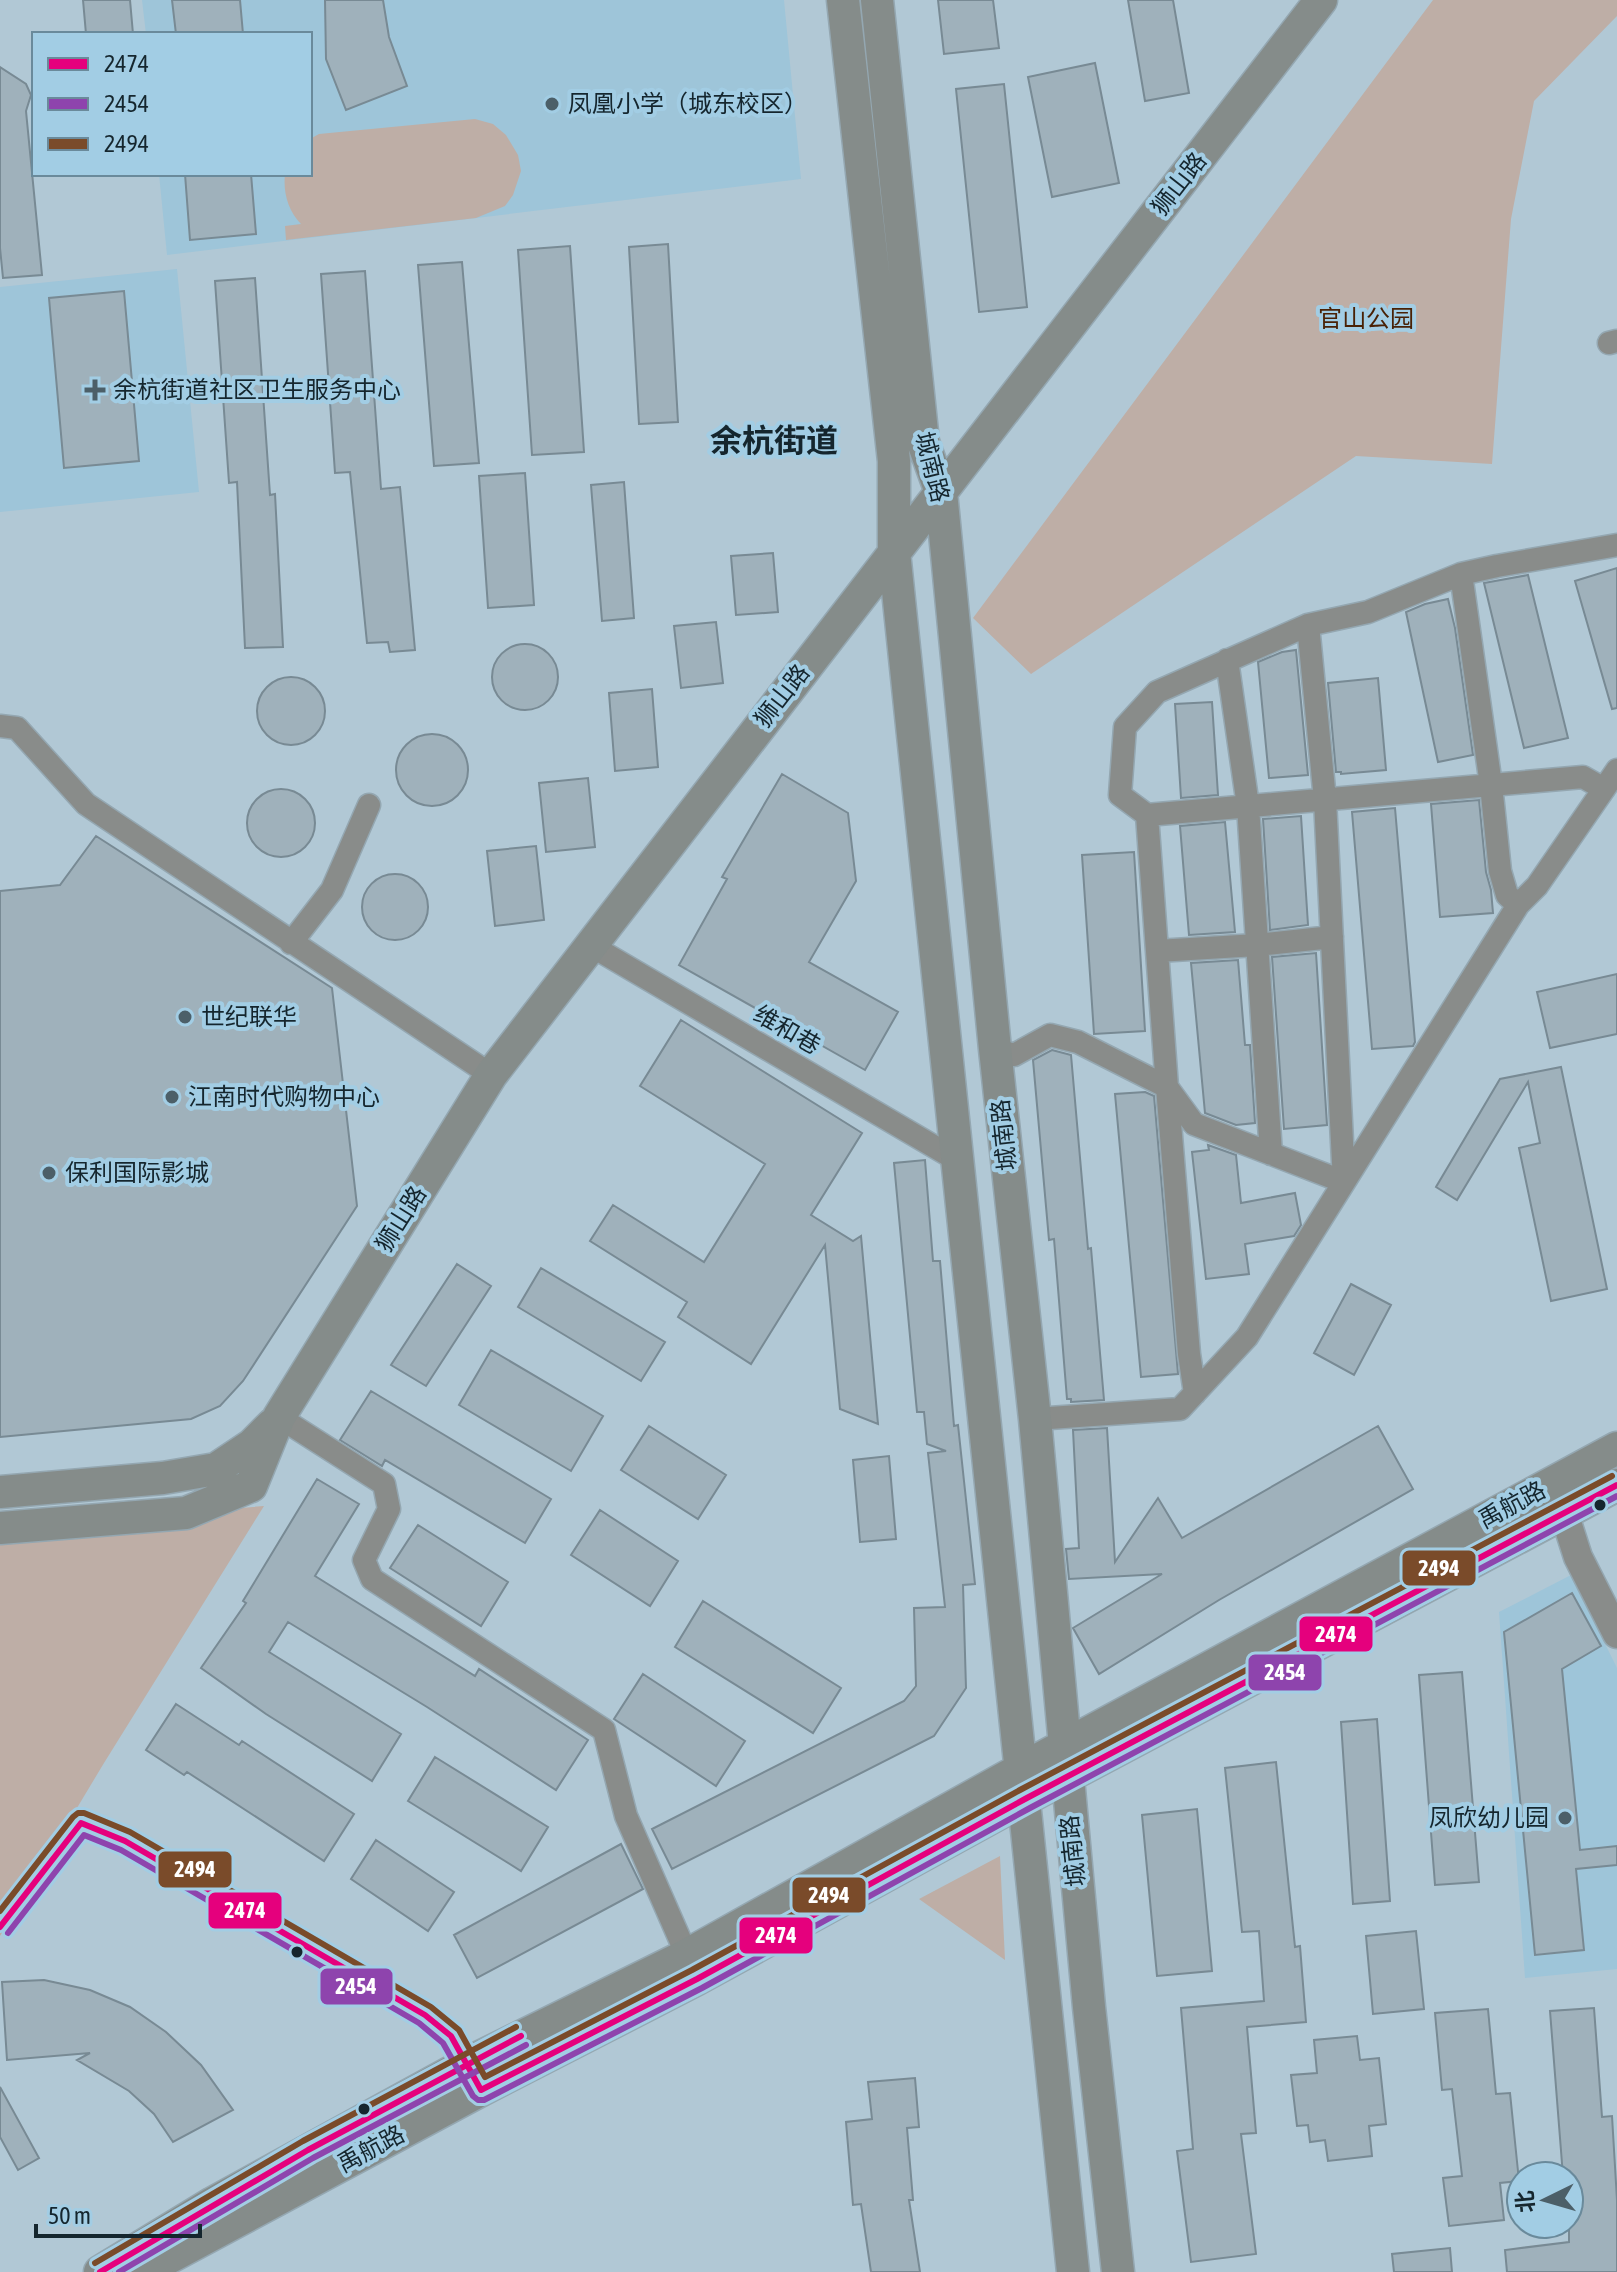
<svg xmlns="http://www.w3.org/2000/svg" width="1617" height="2272" font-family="'Asap Condensed','Noto Sans SC',sans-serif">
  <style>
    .built { fill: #9ec5d9 }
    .green { fill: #beaea6 }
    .building { fill: #9fb1bb; stroke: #788a94; stroke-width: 2 }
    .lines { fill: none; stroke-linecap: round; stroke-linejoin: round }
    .minor-casing { stroke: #94a7b1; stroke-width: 25 }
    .tertiary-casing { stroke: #94a7b1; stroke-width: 31 }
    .secondary-casing { stroke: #94a7b1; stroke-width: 35 }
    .minor { stroke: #898c8a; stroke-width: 22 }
    .tertiary { stroke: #898c8a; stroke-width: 28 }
    .secondary { stroke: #858c8a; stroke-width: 32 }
    .bus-1-casing { stroke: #a2cde4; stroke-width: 12 }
    .bus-2-casing { stroke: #a2cde4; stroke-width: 12 }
    .bus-3-casing { stroke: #a2cde4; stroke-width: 12 }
    .bus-1 { stroke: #e5007d; stroke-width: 6 }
    .bus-2 { stroke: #8e44ad; stroke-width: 6 }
    .bus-3 { stroke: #7a4b2a; stroke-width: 6 }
    .poi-dot { fill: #4c5f68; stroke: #a2cde4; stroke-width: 3 }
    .bus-dot { fill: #15262e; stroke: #a2cde4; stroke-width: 3 }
    .labels { text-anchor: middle; stroke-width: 8; stroke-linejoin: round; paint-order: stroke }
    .poi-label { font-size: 24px; fill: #15262e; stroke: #a2cde4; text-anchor: start }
    .street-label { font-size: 24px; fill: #15262e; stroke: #a2cde4 }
    .park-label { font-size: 24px; fill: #492105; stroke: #a2cde4 }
    .district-label { font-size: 32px; font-weight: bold; fill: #15262e; stroke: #a2cde4 }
    .line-badge { stroke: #a2cde4; stroke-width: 3 }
    .badge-label { font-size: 22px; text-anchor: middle; font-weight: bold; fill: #fff }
  </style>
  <rect width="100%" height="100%" fill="#b1c8d5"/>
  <!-- built -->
  <path class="built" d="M142 0H784L801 179 167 255 159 174H310V34H146Z
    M177 269 199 492 0 512V287Z
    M1571 1575 1617 1668V1969L1525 1978 1499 1612Z"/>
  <!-- green -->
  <path class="green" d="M1433 0H1617V16L1534 101 1511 219 1492 464 1356 456 1031 674 973 618Z
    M475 119 493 124 506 135 518 155 521 171 513 195 505 206 476 218 286 240 285 226 301 224C288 210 283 193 285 174H310V139L319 134Z
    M264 1506 104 1763 0 1936V1529Z
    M1000 1856 1005 1960 919 1899Z"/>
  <!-- building -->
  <path class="building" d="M83 0H130L133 34H86Z
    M172 0H240L243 34H176Z
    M325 0H383L389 37 407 86 346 110 326 59Z
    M938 0H993L999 48 944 54Z
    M1128 0H1173L1189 93 1145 101Z
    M1095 63 1119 183 1052 197 1028 77Z
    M0 67 26 84 31 95 26 111 42 275 3 278 0 248Z
    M1004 84 1027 307 979 312 956 89Z
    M185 174H251L256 234 190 240Z
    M668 244 678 422 639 424 629 247Z
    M570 246 584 452 532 455 518 250Z
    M462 262 479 463 434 466 418 265Z
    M365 271 381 489 400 487 415 650 390 652 388 642 367 643 350 472 335 473 321 274Z
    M255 278 270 495 275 494 283 647 245 648 237 482 229 483 215 281Z
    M124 291 139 461 64 468 49 298Z
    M525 473 534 605 488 608 479 476Z
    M624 482 634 618 602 621 591 485Z
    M773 553 778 612 736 615 731 556Z
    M1617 568V708L1612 709 1575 581Z
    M1528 575 1568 738 1524 748 1484 583Z
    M1448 599 1455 628 1473 755 1438 762 1406 612 1425 604Z
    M716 622 723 683 681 688 674 626Z
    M492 677a33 33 0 1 1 66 0a33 33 0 1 1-66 0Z
    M1296 650 1308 775 1269 778 1258 662 1282 652Z
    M257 711a34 34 0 1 1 68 0a34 34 0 1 1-68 0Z
    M1378 678 1386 770 1341 774V772H1336L1328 683Z
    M652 689 658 767 615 771 609 693Z
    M1212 702 1218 795 1181 798 1175 704Z
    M396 770a36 36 0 1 1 72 0a36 36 0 1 1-72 0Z
    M782 774 848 813 856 881 809 962 898 1012 865 1070 679 965 727 879 722 877Z
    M588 778 595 847 546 852 539 783Z
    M247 823a34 34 0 1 1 68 0a34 34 0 1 1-68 0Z
    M1479 800 1486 872 1491 890 1493 913 1440 917 1431 804Z
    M1395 808 1415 1042 1413 1046 1372 1049 1352 812Z
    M1301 816 1308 925 1270 930 1263 819Z
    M1225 822 1235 932 1189 935 1180 826Z
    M96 836 332 988 357 1206 243 1381 220 1406 191 1419 0 1437V891L60 885Z
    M536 846 544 920 495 926 487 851Z
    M1134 852 1145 1031 1094 1034 1082 855Z
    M362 907a33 33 0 1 1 66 0a33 33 0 1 1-66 0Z
    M1316 953 1327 1125 1284 1129 1272 957Z
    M1238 960 1245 1045H1250L1255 1123 1236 1125 1205 1113 1191 963Z
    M1617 974V1034L1550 1048 1537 992Z
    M681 1020 862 1133 811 1215 853 1241 861 1236 878 1424 840 1409 825 1245 751 1364 678 1317 687 1302 590 1241 613 1205 704 1262 765 1164 640 1086Z
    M1052 1050 1071 1055 1088 1249 1091 1248 1104 1400 1071 1402V1399H1067L1054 1239 1049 1240 1033 1060Z
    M1561 1067 1607 1289 1551 1301 1519 1148 1540 1143 1528 1082 1457 1200 1436 1187 1500 1079Z
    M1145 1092 1154 1096 1178 1374 1141 1377 1115 1094Z
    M1208 1145 1236 1155 1241 1203 1295 1193 1301 1225 1294 1236 1245 1244 1249 1274 1206 1279 1192 1152 1209 1150Z
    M925 1160 933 1261H940L954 1426 958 1425 975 1584 963 1585 966 1688 934 1736 672 1869 652 1829 904 1701 916 1686 914 1608 945 1607 928 1453 946 1451 927 1444 924 1412H917L894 1163Z
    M457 1264 491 1286 426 1386 391 1365Z
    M541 1268 665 1342 641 1381 518 1307Z
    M1351 1284 1391 1305 1354 1375 1314 1353Z
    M491 1350 603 1416 571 1471 459 1405Z
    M371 1391 551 1499 525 1543 385 1460 382 1466 340 1440Z
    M649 1426 726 1475 698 1519 621 1470Z
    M1378 1426 1413 1489 1219 1600 1099 1674 1073 1628 1162 1574 1069 1579 1066 1549 1079 1548 1073 1430 1107 1428 1115 1562 1158 1498 1182 1538Z
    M889 1456 896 1539 860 1542 853 1460Z
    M317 1479 359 1504 315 1576 475 1676 479 1669 588 1740 556 1790 427 1707 288 1622 269 1652 401 1734 372 1781 266 1714 201 1668 246 1603 243 1601Z
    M600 1510 678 1561 650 1606 571 1555Z
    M418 1525 508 1582 481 1626 390 1568Z
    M1572 1593 1601 1646 1562 1669 1580 1850 1617 1846V1865L1576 1869 1584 1950 1535 1955 1504 1632Z
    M703 1601 841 1688 813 1733 675 1647Z
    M1462 1672 1479 1882 1435 1885 1419 1675Z
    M643 1674 745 1741 716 1786 614 1719Z
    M176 1704 239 1745 242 1741 354 1814 324 1861 187 1772 184 1775 146 1750Z
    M1377 1719 1390 1901 1353 1904 1341 1722Z
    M435 1757 548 1827 521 1871 408 1801Z
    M1276 1762 1295 1947 1300 1946 1306 2022 1247 2027 1256 2133 1241 2134 1256 2254 1191 2262 1177 2151 1193 2149 1181 2008 1264 2001 1259 1931 1242 1932 1225 1768Z
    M1197 1809 1212 1971 1157 1976 1142 1815Z
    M376 1840 454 1892 428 1931 351 1879Z
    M621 1844 643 1889 477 1978 454 1935Z
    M1416 1931 1424 2009 1373 2014 1366 1936Z
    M44 1980 90 1990 130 2007 166 2032 201 2065 233 2110 173 2142 154 2114 129 2091 77 2060 90 2053 7 2060 2 1982Z
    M1594 2008 1602 2117 1612 2116 1617 2200V2272H1507L1505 2250 1569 2242V2176H1563L1550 2011Z
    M1488 2009 1496 2094 1510 2093 1519 2181 1500 2183 1504 2220 1449 2226 1443 2178 1462 2176 1452 2089 1442 2090 1435 2013Z
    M1357 2036 1360 2060 1379 2058 1386 2124 1369 2126 1372 2156 1328 2161 1325 2140 1310 2142 1308 2125 1297 2126 1291 2075 1317 2073 1314 2040Z
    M915 2078 919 2127 907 2128 913 2200H909L920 2272H871L861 2204 853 2205 846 2122 872 2119 868 2082Z
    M0 2087 39 2158 18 2170 0 2137Z
    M1450 2248 1452 2272H1394L1392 2254Z"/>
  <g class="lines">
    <!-- minor casing -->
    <g class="minor-casing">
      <path id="minor" d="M1609 343 1617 341
        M1461 574 1368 612 1308 625 1157 692 1125 727 1120 795 1147 815 1583 777 1604 789
        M1227 660 1248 806 1271 1154
        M0 726 17 728 86 804 491 1075
        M1147 815 1167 1087 1194 1124 1344 1182 1325 800 1308 625
        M1518 905 1507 895 1500 871 1491 785 1461 574 1497 566 1617 545
        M291 943 332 890 369 805
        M590 945 957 1160
        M1157 951 1257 945 1332 937
        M995 1049 1014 1055 1050 1035 1078 1042 1167 1087 1189 1354 1195 1393
        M279 1417 384 1484 389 1509 364 1560 372 1579 604 1730 626 1816 692 1967
        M1035 1419 1180 1409 1247 1337 1518 905 1537 886 1617 770"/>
    </g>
    <!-- tertiary casing -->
    <g class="tertiary-casing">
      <path id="tertiary" d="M1564 1513 1578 1557 1617 1634"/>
    </g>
    <!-- secondary casing -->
    <g class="secondary-casing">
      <path id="secondary" d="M843 0 894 461V552L1073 2272
        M877 0 923 442 941 492 995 1049 1035 1419 1089 2007 1118 2272
        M0 1492 163 1478 216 1469 252 1445 272 1425
        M0 1528 186 1513 251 1486 279 1417 491 1075 1321 0
        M100 2272 213 2203 466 2064 687 1955 1021 1769 1617 1448
        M142 2272 481 2090 697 1979 1025 1799 1617 1485"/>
    </g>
    <!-- minor -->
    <use href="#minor" class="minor"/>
    <!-- tertiary -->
    <use href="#tertiary" class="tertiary"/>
    <!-- secondary -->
    <use href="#secondary" class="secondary"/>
    <!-- bus-1 casing -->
    <g class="bus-1-casing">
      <path id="bus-1" d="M0 1927 81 1823 125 1841 425 2015 451 2036 481 2090 697 1979 1025 1799 1617 1485
        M100 2272 308 2150 521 2036"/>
    </g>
    <!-- bus-2 casing -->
    <g class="bus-2-casing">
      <path id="bus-2" d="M8 1933 84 1835 121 1850 419 2023 443 2043 473 2096 478 2100H484L702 1988 1030 1808 1617 1496
        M119 2272 313 2158 526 2045"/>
    </g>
    <!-- bus-3 casing -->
    <g class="bus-3-casing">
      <path id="bus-3" d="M0 1911 73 1817 78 1813H84L130 1832 431 2007 459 2030 485 2077 692 1970 1020 1790 1612 1476
        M95 2263 303 2141 516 2027"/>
    </g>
    <!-- bus-1 -->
    <use href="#bus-1" class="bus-1"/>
    <!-- bus-2 -->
    <use href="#bus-2" class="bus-2"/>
    <!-- bus-3 -->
    <use href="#bus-3" class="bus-3"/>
  </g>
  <!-- markers -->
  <g class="poi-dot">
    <circle cx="552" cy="104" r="8"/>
    <path d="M91 378h8v8h8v8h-8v8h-8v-8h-8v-8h8z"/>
    <circle cx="185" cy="1017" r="8"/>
    <circle cx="172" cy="1097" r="8"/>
    <circle cx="49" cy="1173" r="8"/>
    <circle cx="1565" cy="1818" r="8"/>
  </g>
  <g class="bus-dot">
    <circle cx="1600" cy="1505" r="7"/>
    <circle cx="297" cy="1952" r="7"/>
    <circle cx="364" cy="2109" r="7"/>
  </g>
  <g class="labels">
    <!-- poi labels -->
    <g class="poi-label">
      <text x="568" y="112">凤凰小学（城东校区）</text>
      <text x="113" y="398">余杭街道社区卫生服务中心</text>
      <text x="201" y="1025">世纪联华</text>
      <text x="188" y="1105">江南时代购物中心</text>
      <text x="65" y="1181">保利国际影城</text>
      <text x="1549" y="1826" text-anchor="end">凤欣幼儿园</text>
    </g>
    <!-- street labels -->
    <g class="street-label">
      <text transform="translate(1179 184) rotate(-52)" y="8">狮山路</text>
      <text transform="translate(932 467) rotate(76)" y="8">城南路</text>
      <text transform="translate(782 696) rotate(-52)" y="8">狮山路</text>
      <text transform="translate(787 1030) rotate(30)" y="8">维和巷</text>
      <text transform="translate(1004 1135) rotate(-96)" y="8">城南路</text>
      <text transform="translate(401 1219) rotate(-58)" y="8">狮山路</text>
      <text transform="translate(1512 1505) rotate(-28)" y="8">禹航路</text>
      <text transform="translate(1073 1851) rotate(-96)" y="8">城南路</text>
      <text transform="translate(371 2149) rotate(-28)" y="8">禹航路</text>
    </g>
    <!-- park labels -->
    <g class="park-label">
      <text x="1366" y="327">官山公园</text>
    </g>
    <!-- district labels -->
    <g class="district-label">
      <text x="774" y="452">余杭街道</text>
    </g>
  </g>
  <g class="line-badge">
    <rect x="1401" y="1549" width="76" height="38" rx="8" fill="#7a4b2a"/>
    <rect x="1298" y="1615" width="76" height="38" rx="8" fill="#e5007d"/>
    <rect x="1247" y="1653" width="76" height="39" rx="8" fill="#8e44ad"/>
    <rect x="157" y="1850" width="76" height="39" rx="8" fill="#7a4b2a"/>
    <rect x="791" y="1876" width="76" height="38" rx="8" fill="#7a4b2a"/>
    <rect x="207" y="1891" width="76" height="39" rx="8" fill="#e5007d"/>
    <rect x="738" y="1916" width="76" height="39" rx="8" fill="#e5007d"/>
    <rect x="319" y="1967" width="75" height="39" rx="8" fill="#8e44ad"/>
  </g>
  <g class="badge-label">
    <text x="1439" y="1576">2494</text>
    <text x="1336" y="1642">2474</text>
    <text x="1285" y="1680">2454</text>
    <text x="195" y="1877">2494</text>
    <text x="829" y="1903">2494</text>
    <text x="245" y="1918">2474</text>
    <text x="776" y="1943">2474</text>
    <text x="356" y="1994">2454</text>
  </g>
  <!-- legend -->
  <rect x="32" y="32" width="280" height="144" fill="#a2cde4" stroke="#6a8a9b" stroke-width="2"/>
  <rect x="48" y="58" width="40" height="12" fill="#e5007d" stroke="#6a8a9b" stroke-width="2"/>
  <text x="104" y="72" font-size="24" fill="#15262e">2474</text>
  <rect x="48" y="98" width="40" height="12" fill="#8e44ad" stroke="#6a8a9b" stroke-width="2"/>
  <text x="104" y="112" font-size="24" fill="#15262e">2454</text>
  <rect x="48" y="138" width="40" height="12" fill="#7a4b2a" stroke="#6a8a9b" stroke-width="2"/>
  <text x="104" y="152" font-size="24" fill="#15262e">2494</text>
  <!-- north arrow -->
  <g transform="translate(1545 2200) rotate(265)"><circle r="38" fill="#a2cde4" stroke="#6a8a9b" stroke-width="2"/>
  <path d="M0-6L14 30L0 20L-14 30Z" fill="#4c5f68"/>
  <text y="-12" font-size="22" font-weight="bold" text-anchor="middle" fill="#15262e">北</text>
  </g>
  <!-- scale -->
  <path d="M36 2224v12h164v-12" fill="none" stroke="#15262e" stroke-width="4"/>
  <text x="48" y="2224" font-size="24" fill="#15262e" stroke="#a2cde4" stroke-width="6" paint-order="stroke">50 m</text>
</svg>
